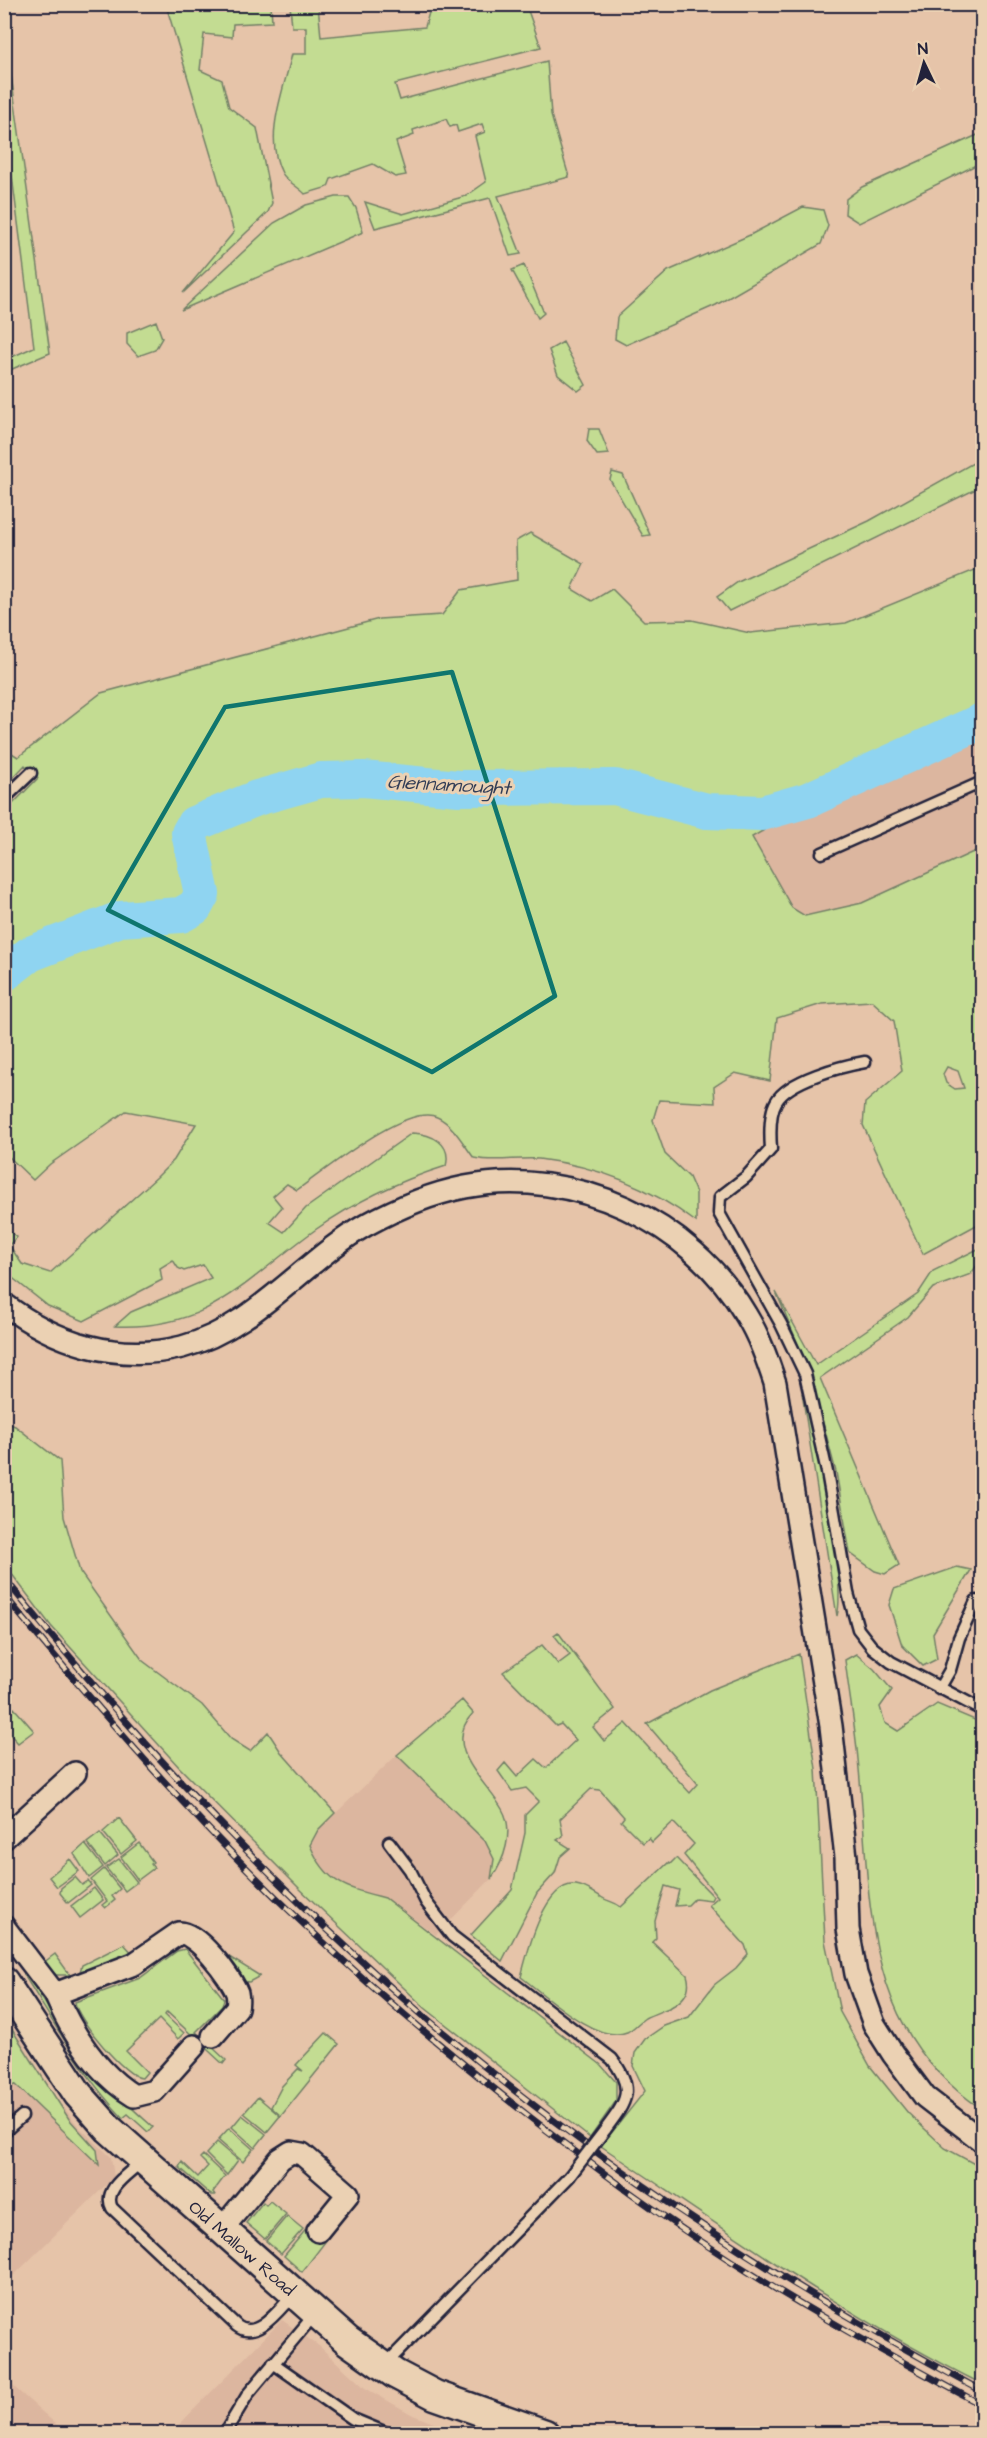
<svg xmlns="http://www.w3.org/2000/svg" width="987" height="2438" font-family="'Architects Daughter',sans-serif">
  <style>
    .built { fill: #dcb69f }
    .green { fill: #c3dc92; stroke: #727f66; stroke-width: 1.5; fill-rule: evenodd }
    .lines { fill: none; stroke-linecap: round; stroke-linejoin: round }
    .river { stroke: #8fd4f1; stroke-width: 36 }
    .lane-casing { stroke: #22223b; stroke-width: 15 }
    .street-casing { stroke: #22223b; stroke-width: 26 }
    .secondary-casing { stroke: #22223b; stroke-width: 33 }
    .lane { stroke: #ebd1b3; stroke-width: 10 }
    .street { stroke: #ebd1b3; stroke-width: 21 }
    .secondary { stroke: #ebd1b3; stroke-width: 28 }
    .rail-casing { stroke: #22223b; stroke-width: 7 }
    .rail { stroke: #ebd1b3; stroke-width: 4.5; stroke-dasharray: 14; stroke-linecap: butt }
    .lane-bridge-casing { stroke: #22223b; stroke-width: 15; stroke-linecap: butt }
    .lane-bridge { stroke: #ebd1b3; stroke-width: 10 }
    .marked { fill: none; stroke: #0f766e; stroke-width: 4.5; stroke-linejoin: round }
    .labels { text-anchor: middle; stroke-width: 6; stroke-linejoin: round; paint-order: stroke }
    .street-label { font-size: 18px; fill: #22223b; stroke: #ebd1b3 }
    .water-label { font-size: 20px; font-style: italic; fill: #323d56; stroke: #ebd1b3 }
  </style>
  <rect width="100%" height="100%" fill="#e6c4a9"/>
  <filter id="ink" filterUnits="userSpaceOnUse"><feTurbulence type="fractalNoise" baseFrequency=".0167" numOctaves="2"/><feDisplacementMap in="SourceGraphic" scale="12" xChannelSelector="R" yChannelSelector="G"/><feConvolveMatrix kernelMatrix="1 2 1 2 8 2 1 2 1" color-interpolation-filters="sRGB"/></filter>
  <g filter="url(#ink)">
    <!-- built -->
    <path class="built" d="M982 728V849L862 903 805 916 792 908 752 837 796 812Z
      M397 1755 485 1841 494 1859 491 1879 436 1935 385 1898 346 1888 320 1868 310 1846 318 1830Z
      M5 2014 55 2095 78 2126 111 2157 114 2177 5 2284Z
      M282 2320 319 2346 365 2388 413 2415 459 2433 170 2434Z
      M4 2379H5L66 2433H5Z"/>
    <!-- green -->
    <path class="green" d="M166 5H271L272 22 233 24 232 37 204 34 200 70 222 80 229 107 257 128 272 203 268 212 183 293 234 232Z
      M290 5H318L321 37 425 27 431 5H526L541 47 395 84 400 100 547 61 551 115 569 177 498 196 521 254 510 256 490 198 375 228 365 202 403 214 466 196 486 182 475 136 485 132 482 124 458 132 456 125 450 127 446 119 413 130 414 135 396 142 406 175 395 177 373 164 331 179 328 187 305 194C300 188 286 181 282 173 263 137 284 90 292 54H306V27H292Z
      M4 25 50 353 5 372V360L34 347 5 121Z
      M982 133V162L859 223 845 214 846 199 862 187Z
      M336 197H349L356 208 363 232 181 310 274 223 306 205Z
      M803 207 823 210 828 226 821 244 716 305 626 345 615 339 617 317 668 271 750 235Z
      M524 265 544 313 538 318 512 270Z
      M156 321 162 338 155 350 138 356 127 344V333Z
      M563 342 586 385 578 391 558 375 549 350Z
      M589 429H599L609 454 597 455 587 441Z
      M982 458V486L729 611 717 597 738 582 869 521Z
      M612 472 623 475 650 535 643 536 610 480Z
      M530 533 584 564 572 589 592 601 612 589 644 621 692 620 750 633 846 623 982 567V728L796 812 752 837 792 908 805 916 862 903 982 848V1222L923 1254 863 1125 865 1103 902 1071 894 1021 872 1001 822 1004 777 1018 770 1081 735 1073 714 1087 715 1103 659 1100 653 1120 665 1154 689 1177 696 1193V1222C650 1187 596 1166 539 1159 518 1157 496 1163 474 1158 464 1145 453 1124 437 1117 407 1102 323 1172 297 1190L287 1184 273 1196 282 1207 269 1222 284 1232 306 1208 412 1133C432 1134 452 1143 446 1166 398 1181 356 1201 315 1230 244 1281 211 1330 115 1326L131 1312 211 1278 203 1265 184 1271 178 1268 173 1260 160 1268 162 1280 84 1321 48 1306 5 1272V1228L17 1237 9 1245 22 1264 50 1273 157 1177 174 1160 196 1124 126 1111 50 1164 33 1180 5 1153V812L38 778 25 765 5 786 4 748 18 757 101 693 379 619 442 615 461 590 517 580 516 541ZM947 1067 958 1071 964 1088 955 1089 946 1083 943 1074Z
      M982 1247V1258L971 1274 933 1288 908 1317 820 1378 899 1565 885 1574 875 1571 850 1553 836 1472 809 1370 776 1292 816 1365 918 1294 933 1271Z
      M802 1393C815 1435 847 1578 837 1616Z
      M5 1422 15 1426 60 1461 64 1517 80 1572 143 1661 202 1705 231 1739 250 1751 268 1732 281 1752 335 1813 318 1830 310 1845C327 1885 347 1888 385 1898L600 2064 616 2082V2101L590 2138 425 2008 299 1888 179 1767 51 1626 5 1565Z
      M957 1567 971 1570 933 1633 937 1659 923 1666 902 1645 889 1605 894 1589Z
      M558 1632 615 1709 593 1727 604 1741 626 1723 690 1793 698 1784 647 1724 710 1690 799 1654 816 1769 825 1941 840 2012 870 2066 908 2113 945 2148 982 2168V2384C848 2318 725 2229 601 2146L645 2091 633 2066 635 2053 645 2039 664 2026 689 2017 714 1985 736 1968 748 1954 745 1945 709 1905 718 1897 684 1855 694 1844 673 1822 652 1842 649 1838 643 1843 621 1821 624 1817 600 1790 591 1789 560 1819 563 1836 557 1840 570 1848 560 1857 555 1873 537 1893 502 1961 471 1935 512 1890 525 1833V1815L539 1801 526 1788 512 1791 498 1771 505 1763 517 1777 536 1759 546 1768 576 1740 561 1724 556 1726 503 1672 542 1645 558 1664 570 1655 554 1635Z
      M856 1654 874 1669 892 1690 880 1707 885 1723 898 1731 937 1704 982 1723V2109C856 2027 872 1890 858 1759 855 1726 849 1693 845 1660Z
      M462 1700 473 1713C441 1747 486 1781 502 1809 515 1831 504 1861 491 1879L494 1859 485 1841 397 1755Z
      M14 1708 34 1731 18 1743 5 1729V1716Z
      M119 1818 137 1841 121 1854 103 1832Z
      M100 1833 118 1855 105 1866 87 1843Z
      M139 1843 153 1862 151 1864 154 1868 138 1880 121 1857Z
      M85 1844 103 1867 89 1878 74 1854Z
      M676 1858 713 1896 711 1900 695 1898 688 1905 675 1906 679 1890 665 1886 655 1921 656 1938 652 1942 687 1975C692 1990 684 2000 671 2007 662 2011 653 2014 645 2018 639 2022 634 2029 627 2032 597 2045 544 1994 521 1977 527 1954 544 1881 576 1885 585 1886 593 1892 601 1897 608 1902 614 1901 621 1907L668 1863 670 1864Z
      M70 1859 79 1871 57 1887 49 1877Z
      M119 1859 137 1882 125 1891 106 1868Z
      M104 1869 120 1889 112 1896 115 1900 105 1908 102 1905 107 1901 91 1880Z
      M75 1877 82 1885 88 1881 91 1885 68 1903 60 1893 61 1888Z
      M94 1888 103 1900 80 1918 71 1906Z
      M198 1929 221 1952 260 1976 249 1982 238 1981Z
      M124 1944 134 1955 79 1975 82 1965Z
      M185 1949 224 1999 222 2006 196 2032 226 2060 223 2064 167 2012 165 2015 184 2033 178 2039 159 2019 126 2051 147 2072 142 2078C126 2078 76 2018 75 2002L140 1978 177 1951Z
      M55 1954 70 1975H56L43 1963Z
      M24 1972C38 1990 49 2010 62 2030 86 2066 120 2098 153 2127L148 2132 128 2114 123 2118C82 2075 55 2024 24 1975Z
      M4 2017 69 2119 97 2150 99 2165 15 2084 5 2095Z
      M326 2033 339 2044 281 2116 271 2107 282 2086 298 2069 303 2071 296 2065Z
      M258 2097 280 2116 267 2132 244 2113Z
      M242 2115 266 2134 255 2148 232 2127Z
      M229 2128 253 2149 243 2162 218 2140Z
      M217 2142 238 2160 227 2175 206 2154Z
      M203 2155 225 2176 213 2192 215 2195H211L179 2167 182 2162 198 2177 208 2166 200 2158Z
      M270 2201 286 2214 265 2239 246 2223 263 2202 266 2205Z
      M323 2209 341 2221 302 2272 284 2256Z
      M287 2216 303 2229 281 2254 266 2241Z"/>
    <g class="lines">
      <!-- river -->
      <path class="river" d="M4 974 30 954 120 919 181 915 195 907 202 894 189 833 194 824 257 798 321 780 363 779 459 788 615 787 707 811 762 813 808 800 982 721"/>
      <!-- lane casing -->
      <g class="lane-casing">
        <path id="lane" d="M4 799 31 773
          M822 853 982 782
          M865 1062C842 1066 788 1080 776 1102 769 1114 770 1135 771 1149L746 1177 720 1197 719 1213 781 1324 805 1374 827 1472 848 1593 858 1629 872 1647 891 1662 982 1710
          M939 1689 950 1670 959 1638 976 1601
          M389 1842 410 1870 426 1902 452 1936 612 2059C636 2090 626 2102 605 2130
          M4 2132 22 2116
          M142 2161C129 2174 102 2189 112 2208L237 2326C257 2342 280 2308 294 2294
          M273 2363 353 2419 389 2434
          M384 2366 569 2177
          M224 2434 248 2394 315 2314"/>
      </g>
      <!-- street casing -->
      <g class="street-casing">
        <path id="street" d="M4 1304C55 1343 117 1363 182 1347 255 1328 303 1261 366 1225 397 1208 430 1194 465 1187 573 1166 691 1221 746 1315 759 1336 767 1359 775 1383L831 1726 846 1857 848 1929 856 1974 874 2024 893 2054 925 2097 982 2141
          M4 1838 75 1773
          M4 1927 55 1994 134 1964 179 1933C196 1931 231 1977 237 1993 238 1998 238 2003 237 2008L213 2036
          M55 1994C72 2033 96 2073 134 2096L154 2091 194 2046
          M221 2230 280 2159 291 2152 302 2154 348 2194 318 2231"/>
      </g>
      <!-- secondary casing -->
      <g class="secondary-casing">
        <path id="secondary" d="M4 1982 78 2094 109 2129 348 2341 395 2374 435 2395 545 2434"/>
      </g>
      <!-- lane -->
      <use href="#lane" class="lane"/>
      <!-- street -->
      <use href="#street" class="street"/>
      <!-- secondary -->
      <use href="#secondary" class="secondary"/>
      <!-- rail casing -->
      <g class="rail-casing">
        <path id="rail" d="M4 1578C159 1769 332 1950 527 2100 670 2211 823 2306 982 2391
          M4 1595C99 1711 198 1825 308 1928 409 2023 518 2111 631 2193 741 2273 862 2341 982 2405"/>
      </g>
      <!-- rail -->
      <use href="#rail" class="rail"/>
      <!-- lane-bridge casing -->
      <g class="lane-bridge-casing">
        <path id="lane-bridge" d="M569 2177 605 2130"/>
      </g>
      <!-- lane-bridge -->
      <use href="#lane-bridge" class="lane-bridge"/>
    </g>
  </g>
  <!-- marked area -->
  <path class="marked" d="M452 672 555 996 432 1072 108 910 225 707Z"/>
  <g class="labels">
    <!-- street labels -->
    <g class="street-label">
      <text transform="translate(242 2248) rotate(41)" y="6">Old Mallow Road</text>
    </g>
    <!-- water labels -->
    <g class="water-label">
      <text transform="translate(449 784) rotate(3)" y="7">Glennamought</text>
    </g>
  </g>
  <!-- margin -->
  <rect width="987" height="2438" fill="none" stroke="#ebd1b3" stroke-width="24"/>
  <rect x="12" y="12" width="963" height="2414" fill="none" stroke="#22223b" stroke-width="2" filter="url(#ink)"/>
  <!-- north arrow -->
  <g transform="translate(924 63) rotate(355)" stroke="#ebd1b3" stroke-width="4.5" paint-order="stroke">
  <path d="M0-4.5L10 22L0 15L-10 22Z" fill="#22223b"/>
  <text y="-9" font-size="16" font-weight="bold" text-anchor="middle" fill="#22223b">N</text>
  </g>
</svg>
